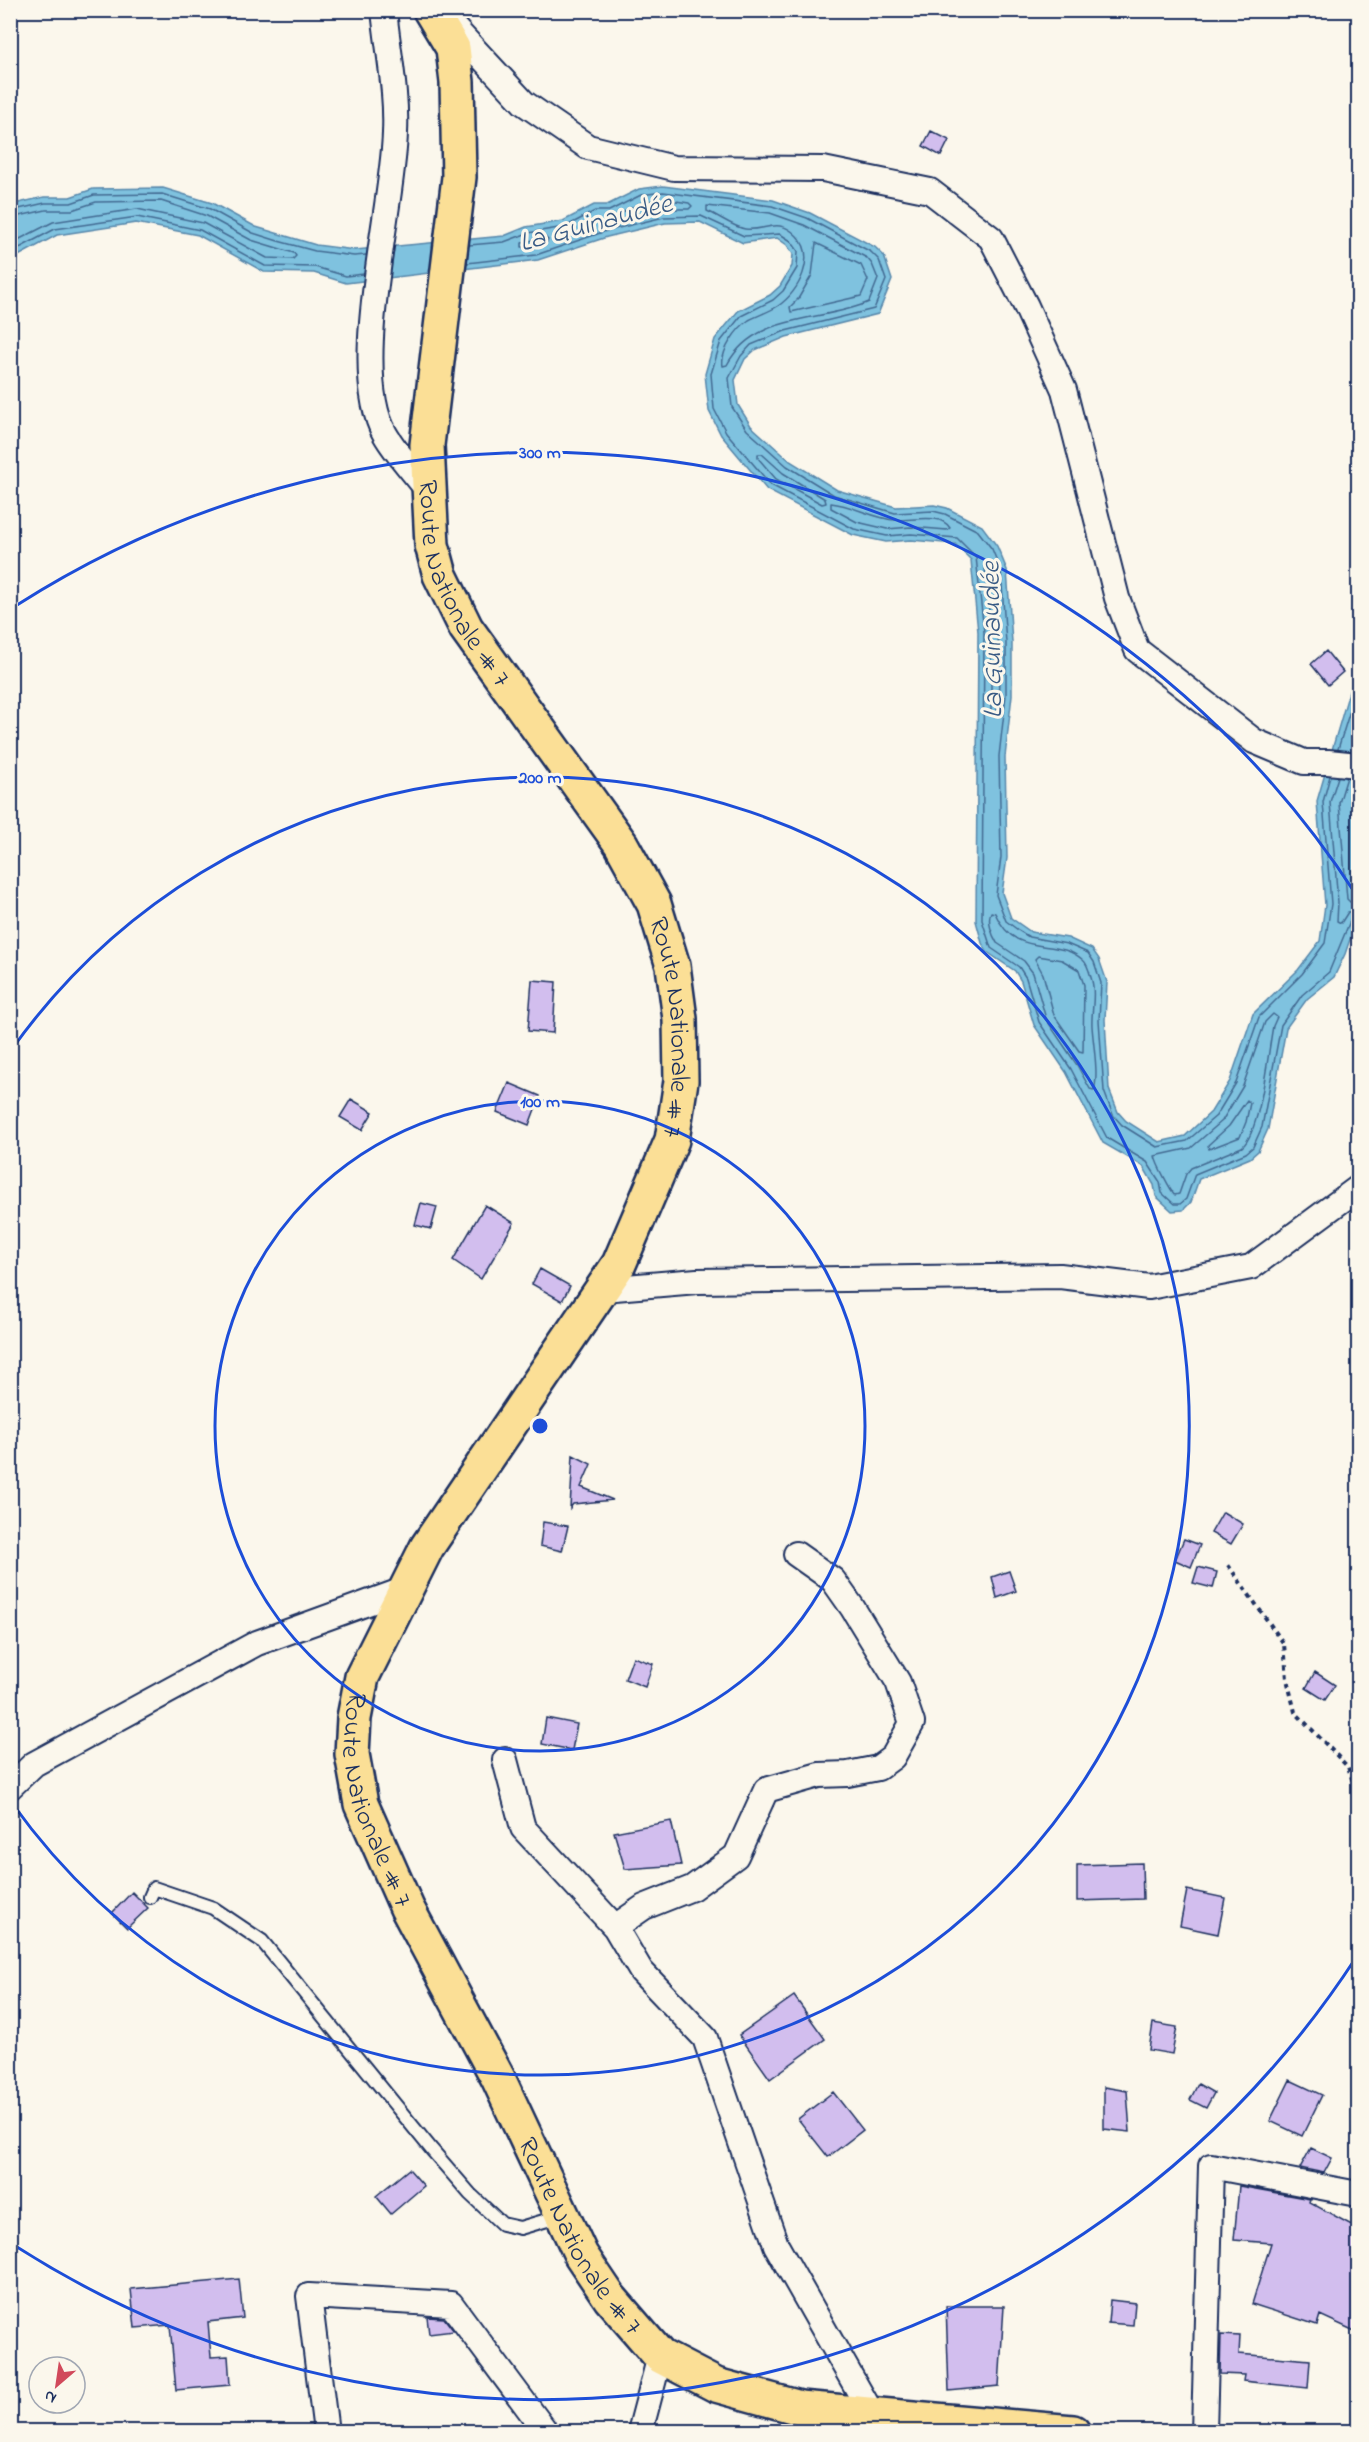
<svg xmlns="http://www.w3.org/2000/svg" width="1369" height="2442" font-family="'Indie Flower',sans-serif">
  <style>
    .water { fill: #7fc2df; stroke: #5787ab; stroke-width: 1.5 }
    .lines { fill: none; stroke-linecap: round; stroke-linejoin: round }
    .shore { stroke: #436a92; stroke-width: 1.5 }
    .building { fill: #d2beee; stroke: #1b2f5e; stroke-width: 1.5 }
    .service-casing { stroke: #1b2f5e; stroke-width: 16 }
    .minor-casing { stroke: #1b2f5e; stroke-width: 28 }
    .primary-casing { stroke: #1b2f5e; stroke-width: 38 }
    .path { stroke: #1b2f5e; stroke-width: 4; stroke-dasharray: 4.5 4.5; stroke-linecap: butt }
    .service { stroke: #fbf7ec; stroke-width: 12 }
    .minor { stroke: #fbf7ec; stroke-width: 24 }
    .primary { stroke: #fbdf96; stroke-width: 33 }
    .ring { fill: none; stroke: #1d4ed8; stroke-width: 3 }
    .labels { text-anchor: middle; stroke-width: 6; stroke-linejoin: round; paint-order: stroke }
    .street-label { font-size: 27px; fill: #1b2f5e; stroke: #fbf7ec }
    .water-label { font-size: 28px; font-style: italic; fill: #395b85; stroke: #fbf7ec }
    .centre { fill: #1d4ed8; stroke: #fbf7ec; stroke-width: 3 }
    .ring-label { font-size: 18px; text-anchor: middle; font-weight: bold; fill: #1d4ed8; stroke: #fbf7ec; stroke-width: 6; stroke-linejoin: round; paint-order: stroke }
  </style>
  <rect width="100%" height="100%" fill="#fbf7ec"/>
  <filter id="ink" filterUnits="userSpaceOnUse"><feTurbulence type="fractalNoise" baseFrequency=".0167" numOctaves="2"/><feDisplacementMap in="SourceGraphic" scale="12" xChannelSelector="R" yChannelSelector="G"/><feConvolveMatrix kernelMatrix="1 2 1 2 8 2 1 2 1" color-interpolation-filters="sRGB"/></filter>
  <g filter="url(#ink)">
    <!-- water -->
    <path class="water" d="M663 186 773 200 810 213 875 247 884 256 892 280 878 314 786 337 755 350 745 359 735 380 738 405 751 426 790 461 837 490 896 507 934 505 947 508 982 526 997 546 1007 570 1012 642V695L1005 757 1007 858 1002 893 1011 918 1031 932 1068 938 1092 949 1099 959 1107 982 1105 1020 1109 1089 1118 1112 1126 1121 1159 1142 1185 1136 1211 1112 1230 1081 1253 1014 1298 970 1320 941 1325 905 1317 801 1351 685 1358 675V916L1345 954 1334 977 1307 999 1286 1028 1268 1129 1258 1151 1250 1158 1199 1179 1191 1202 1183 1210 1172 1211 1156 1196 1154 1185 1143 1166 1103 1143 1066 1072 1034 1025 1021 981 1015 971 987 952 982 943 976 921 978 632 971 560 955 544 911 540 886 542 853 535 767 490 721 435 709 411 705 374 715 339 738 311 770 295 780 286 792 266 793 254 787 245 777 238 743 243 700 222 665 223 607 237 538 260 346 283 314 273 264 272 198 235 136 223 57 235 11 260 10 205 44 197H70L93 189 163 188 212 203 256 227 316 245 355 250 504 236 526 227 563 221 594 205H607L639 189Z"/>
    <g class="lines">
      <!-- shore -->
      <path class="shore" d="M663 199 689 203 692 206 689 209H662L622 219 619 217 620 214 643 202Z
        M707 206 770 213 804 225 867 258 872 264 878 279 869 302C821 323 755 312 727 365L723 366C720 351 737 328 749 320 758 315 769 312 778 306 799 292 817 257 797 236 778 216 765 232 745 229 733 227 719 216 707 211Z
        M10 211 45 203H71L94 195 162 194 210 209 253 233 278 241 315 251 354 256 366 255
        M10 218 46 210H72L96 202 161 201 207 216 251 240 294 253 296 256 293 259 267 258 203 223 137 209 53 222 10 244
        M545 237 548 240 546 243 534 247H522V243Z
        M816 243 861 265 868 280 861 296 791 312 790 307 798 299 812 275Z
        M469 245 504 242 528 233 565 227 595 211H609L641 195 663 192 772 206 807 218 871 252 879 260 886 280 874 309 785 331 751 345 741 356 729 378 732 407 747 430 787 466 834 495 895 513 933 511 945 514 978 531 992 549 1001 571 1006 643V695L999 756 1001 857 996 895 1006 921 1018 930 1029 937 1067 944 1088 953 1094 962 1101 983 1099 1020 1104 1091 1113 1115 1122 1125 1157 1147 1187 1141 1216 1116 1236 1083 1259 1017 1302 974 1325 943 1331 904 1323 802 1330 776
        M10 253 55 229 137 217 200 230 265 266 315 267 346 276 364 274
        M467 263 536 255 606 231 664 217 701 216 744 236 780 234 791 241 798 251 797 268 783 291 773 300 741 316 721 341 711 374 714 409 726 432 771 485 854 529 887 536 911 534 957 538 976 557 984 632 982 920 991 948 1019 967 1026 978 1039 1022 1071 1069 1107 1138 1147 1162 1160 1182 1162 1193 1174 1204H1180L1186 1199 1195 1174 1246 1153 1253 1147 1262 1127 1281 1025 1302 995 1329 972 1350 921 1358 917
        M758 454H762L783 473 825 499 826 503 822 504 776 479 758 458Z
        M831 503C853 505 874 519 896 520 912 521 940 512 950 528L947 530 911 527 887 529 857 522 831 508Z
        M988 565 993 573C997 619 1002 665 997 711L994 714 991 711V631L985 568Z
        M1338 749 1358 685
        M1338 777 1330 802 1338 903 1337 921 1341 923 1348 912 1358 910
        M1347 777 1339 803 1347 899 1350 902 1358 901
        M991 912 995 913C1016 961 1055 935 1083 960 1088 964 1090 974 1092 981 1096 995 1091 1012 1092 1026 1093 1043 1099 1075 1094 1090L1090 1089 1077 1065 1046 1019 1033 973 1024 961 997 943C992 935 987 921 991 912Z
        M1038 956 1062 960 1079 970 1084 985 1083 1052 1079 1051 1054 1015 1043 974 1035 959Z
        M1273 1014 1277 1017 1273 1026C1268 1052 1261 1131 1242 1147L1191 1168 1186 1174 1179 1194 1175 1195C1171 1191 1156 1163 1155 1156L1191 1148 1222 1121 1243 1086 1265 1022Z
        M1247 1100 1250 1103 1246 1122 1240 1137 1209 1149 1208 1145 1229 1126Z"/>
    </g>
    <!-- building -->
    <path class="building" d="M931 131 949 140 941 156 923 146Z
      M1326 651 1343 672 1328 685 1311 664Z
      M532 980 556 982 553 1033 528 1031Z
      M509 1083 540 1096 529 1125 497 1112Z
      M351 1099 373 1112 362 1130 340 1117Z
      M421 1203 437 1207 431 1229 415 1225Z
      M485 1205 514 1223 481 1279 453 1260Z
      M540 1269 570 1286 562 1301 532 1284Z
      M573 1455 591 1464 581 1487 613 1500 573 1504 570 1508Z
      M1223 1512 1243 1524 1231 1544 1211 1533Z
      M543 1522 568 1526 562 1551 540 1546Z
      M1184 1539 1200 1545 1191 1567 1175 1560Z
      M1198 1567 1217 1572 1213 1588 1193 1583Z
      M1009 1571 1016 1591 997 1598 992 1577Z
      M633 1657 653 1664 645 1687 625 1679Z
      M1315 1672 1335 1685 1325 1700 1306 1688Z
      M546 1718 577 1724 572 1750 542 1744Z
      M671 1821 681 1865 625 1869 614 1832Z
      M1142 1863 1143 1899 1077 1901V1865Z
      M1187 1890 1225 1898 1218 1934 1180 1926Z
      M132 1892 148 1908 127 1928 112 1913Z
      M794 1996 825 2039 770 2079 739 2035Z
      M1153 2023 1177 2027 1172 2054 1149 2050Z
      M1290 2080 1322 2095 1302 2136 1270 2121Z
      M1198 2084 1214 2093 1206 2108 1190 2100Z
      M1104 2087 1127 2091 1130 2132 1104 2129Z
      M833 2092 863 2130 828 2157 798 2119Z
      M1311 2148 1332 2158 1324 2173 1300 2168Z
      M409 2169 424 2186 391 2214 376 2196Z
      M1239 2186 1310 2199 1309 2202 1359 2229V2333L1320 2315 1317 2325 1252 2304 1271 2243 1234 2240Z
      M239 2279 243 2318 208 2322 211 2357 228 2356 230 2385 176 2390 170 2325 135 2328 131 2289Z
      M1110 2300 1135 2303 1133 2325 1108 2323Z
      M946 2306H1004L999 2386 949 2391Z
      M427 2317 444 2318 454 2331 429 2334Z
      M1221 2335 1240 2336 1239 2354 1310 2360 1308 2388 1243 2381 1244 2375 1220 2374Z"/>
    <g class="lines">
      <!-- service casing -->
      <g class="service-casing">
        <path id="service" d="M150 1897 154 1888 213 1908 262 1941 432 2150 470 2194 502 2224 520 2228 561 2216"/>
      </g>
      <!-- minor casing -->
      <g class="minor-casing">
        <path id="minor" d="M384 10C388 51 397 92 395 133 393 209 348 370 385 434 397 455 415 473 429 492
          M448 21 524 103 588 147 674 168 823 169 930 191 991 238 1026 306 1064 390 1117 598 1137 650 1254 741 1304 762H1328L1358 765
          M603 1289 697 1281 1060 1276 1149 1287 1251 1267 1358 1188
          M505 1760 523 1828 615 1927 641 1971 705 2038 776 2245 872 2414
          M10 1787 34 1764 257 1643 406 1589
          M615 1927 644 1907 692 1888 736 1856 766 1790 819 1775 848 1774 878 1768 893 1757 912 1723 898 1682 852 1607 833 1580 796 1554
          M326 2432 309 2296 451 2304 546 2432
          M640 2432 660 2356
          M1204 2432 1211 2166 1358 2194"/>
      </g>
      <!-- primary casing -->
      <g class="primary-casing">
        <g id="primary">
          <path id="s1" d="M430 10 453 48 457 82 459 177 427 445 432 545 440 575 466 628 621 844 654 904 673 966 680 1019 681 1081 672 1140 619 1264 427 1547 362 1677 354 1718 352 1754 361 1804 407 1908 498 2078 581 2255 610 2298 660 2356 716 2385 800 2408 1073 2432"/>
        </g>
      </g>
      <!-- path -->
      <path class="path" d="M1228 1565 1284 1644 1287 1679 1295 1712 1348 1767 1358 1797"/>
      <!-- service -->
      <use href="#service" class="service"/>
      <!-- minor -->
      <use href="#minor" class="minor"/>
      <!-- primary -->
      <use href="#primary" class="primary"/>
    </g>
  </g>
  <!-- distance rings -->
  <g class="ring">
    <circle cx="540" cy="1426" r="325"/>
    <path d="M12 1049A649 649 0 1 1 12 1803"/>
    <path d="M1357 1956A974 974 0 0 1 17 2247M17 605A974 974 0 0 1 1357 896"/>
  </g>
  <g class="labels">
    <!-- street labels -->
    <g class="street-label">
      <text dy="9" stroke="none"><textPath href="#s1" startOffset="590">Route Nationale # 7</textPath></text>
      <text dy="9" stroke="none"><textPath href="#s1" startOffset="1094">Route Nationale # 7</textPath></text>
      <text dy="9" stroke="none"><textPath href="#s1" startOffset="1958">Route Nationale # 7</textPath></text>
      <text dy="9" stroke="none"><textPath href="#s1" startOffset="2444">Route Nationale # 7</textPath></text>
    </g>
    <!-- water labels -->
    <g class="water-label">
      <text transform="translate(595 221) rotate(-15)" y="10">La Guinaudée</text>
      <text transform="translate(990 640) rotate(-91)" y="10">La Guinaudée</text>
    </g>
  </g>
  <circle cx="540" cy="1426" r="9" class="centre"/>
  <g class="ring-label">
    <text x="540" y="458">300 m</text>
    <text x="540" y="783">200 m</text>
    <text x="540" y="1107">100 m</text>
  </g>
  <!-- margin -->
  <rect width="1369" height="2442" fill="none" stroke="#fbf7ec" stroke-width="36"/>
  <rect x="18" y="18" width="1333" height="2406" fill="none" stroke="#1b2f5e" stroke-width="2" filter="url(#ink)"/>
  <!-- north arrow -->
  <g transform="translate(57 2385) rotate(209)"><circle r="28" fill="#fbf7ec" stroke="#a1a7b3" stroke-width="1.5"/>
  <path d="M0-4.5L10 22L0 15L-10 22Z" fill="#d1495b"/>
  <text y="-9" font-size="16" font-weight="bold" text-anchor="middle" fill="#1b2f5e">N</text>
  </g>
</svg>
